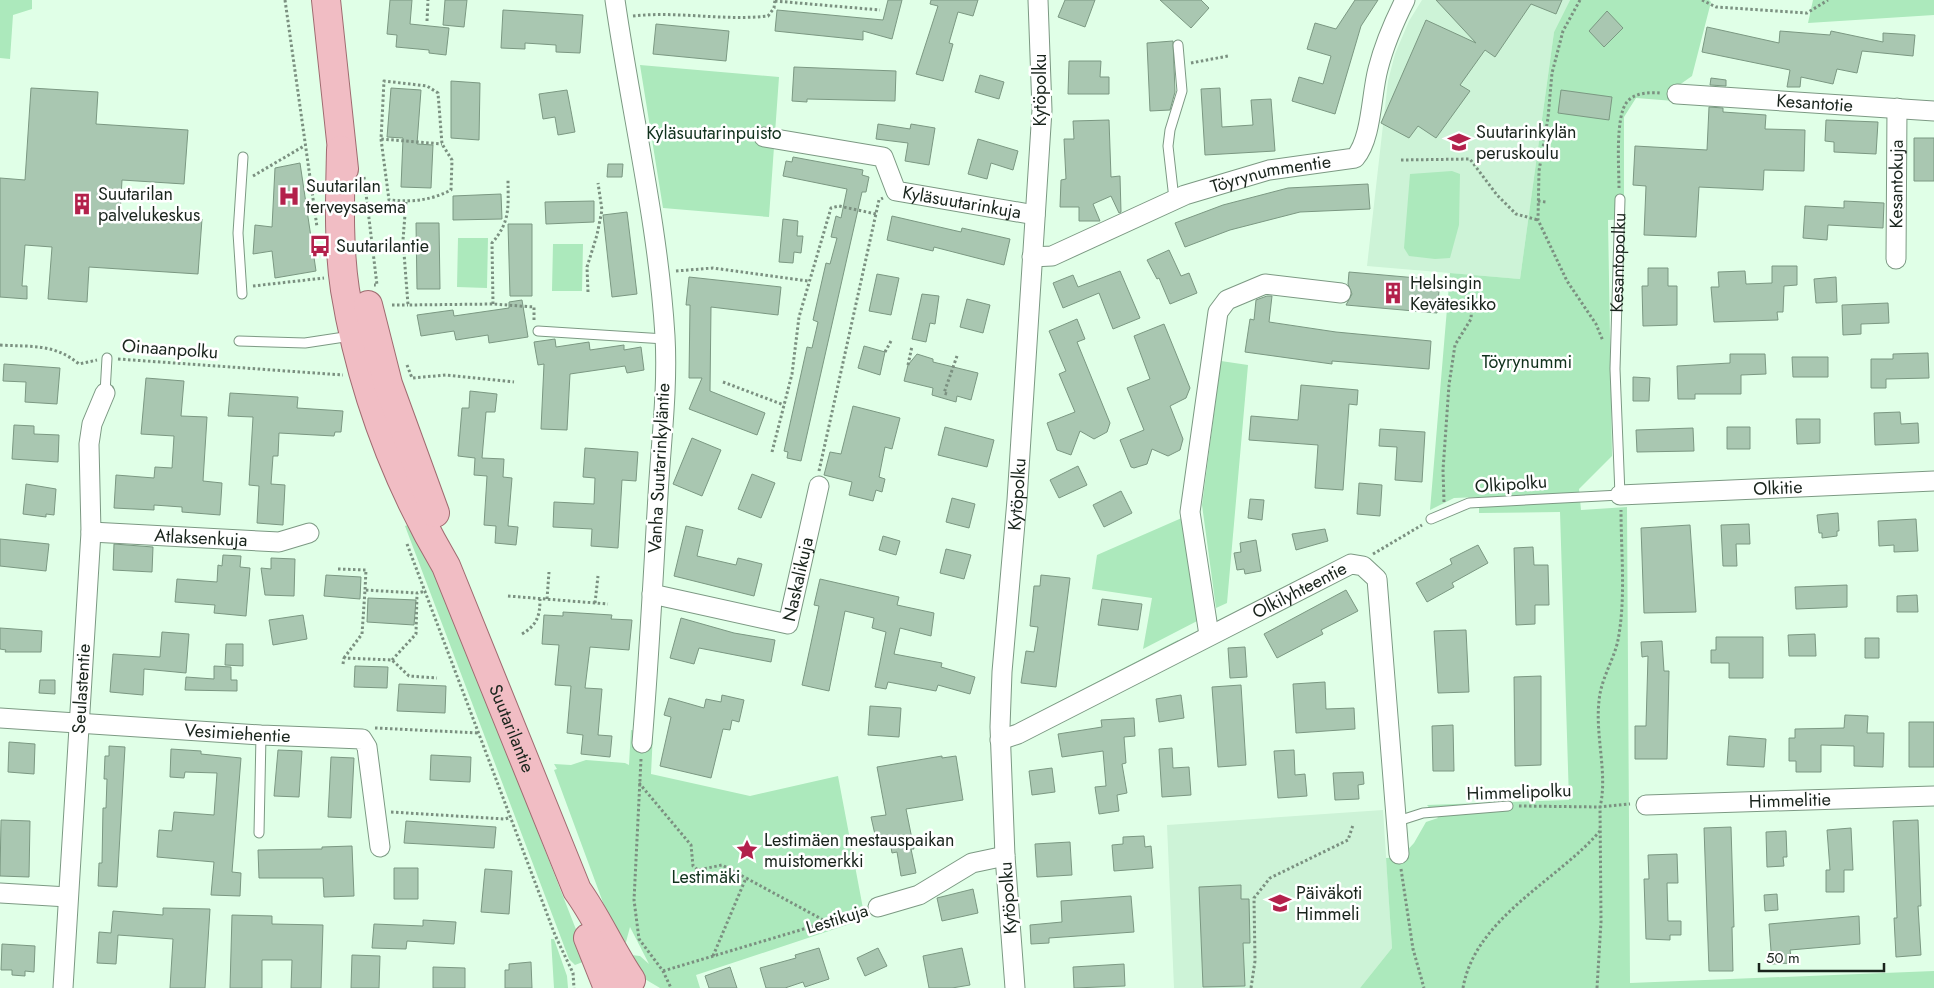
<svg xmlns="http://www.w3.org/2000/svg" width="1934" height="988" font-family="Jost,sans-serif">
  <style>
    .built { fill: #cdf3d7 }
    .green { fill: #ace9bc }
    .building { fill: #a9c7b1; stroke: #7b9882 }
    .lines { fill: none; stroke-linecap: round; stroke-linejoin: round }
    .service-casing { stroke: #7c9983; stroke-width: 11 }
    .minor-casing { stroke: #7c9983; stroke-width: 21 }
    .primary-casing { stroke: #9f6b70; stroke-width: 30 }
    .path { stroke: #7b9080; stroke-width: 3; stroke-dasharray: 2.5 2.5; stroke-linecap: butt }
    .service { stroke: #fff; stroke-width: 9 }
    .minor { stroke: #fff; stroke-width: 19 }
    .primary { stroke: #f1bdc4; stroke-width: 28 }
    .labels { text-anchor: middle; stroke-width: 5; stroke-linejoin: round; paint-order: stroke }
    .street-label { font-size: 18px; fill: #19241c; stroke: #fff }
    .poi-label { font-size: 18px; fill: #19241c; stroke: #fff; text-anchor: start }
    .park-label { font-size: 18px; fill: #10311c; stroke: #fff }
  </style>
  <rect width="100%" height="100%" fill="#e0ffe7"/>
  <!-- built -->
  <path class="built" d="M1422 0H1570L1554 32 1520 279 1367 266 1388 81 1395 54 1409 21Z
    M1383 810 1392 948 1360 988H1174L1167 825Z"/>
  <!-- green -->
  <path class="green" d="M0 0H32V9L13 15 10 59 0 58Z
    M1570 0H1709L1711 2 1692 76 1675 88 1674 101 1636 98 1624 117V219L1608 220 1612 456 1579 489 1581 510 1627 507 1630 983 1934 971V988H1360L1392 948 1386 858 1401 857 1414 843 1426 822 1438 818 1427 805 1569 800 1560 512 1479 513V497L1454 498 1430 510 1450 273 1520 279 1554 32Z
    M1813 0H1934V15L1808 23Z
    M640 65 779 77 769 217 663 208Z
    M1452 171 1460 174 1459 225 1450 258 1435 259 1409 256 1404 248 1410 174Z
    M458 238H488L487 288 457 287Z
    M553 244H583L582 291H552Z
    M1221 361 1248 365 1227 603 1216 608 1202 505Z
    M1184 517 1201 619 1143 649 1152 598 1092 589 1097 555Z
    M413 523 435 570 588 960 575 965 569 959 405 526Z
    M1178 640 1181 646 1016 725 1027 718Z
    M631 730 653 733 651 774 750 796 838 776 865 919 696 975 700 988H660L638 975 631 955 640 956 649 964 630 927 626 942 618 943 554 770 557 769 554 764 571 765 586 760 625 763 629 765Z
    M551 939H554L567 976 568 988H554Z"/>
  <!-- building -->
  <path class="building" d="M390 0H412L410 24 449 28 446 55 429 53V50L396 47 397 35 387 34Z
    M445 0H467L464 27 443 25Z
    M888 0H902L892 39 863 31V40L775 31 777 10 883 20Z
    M931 0H978L973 16 958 12 949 43 953 44 943 81 916 74 938 6 930 4Z
    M1065 0H1095L1085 27 1058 17Z
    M1160 0H1201L1209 8 1191 28Z
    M1355 0H1378L1361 26 1335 114 1292 101 1299 77 1323 84 1331 56 1307 49 1315 23 1336 29Z
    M1436 0H1562L1556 14 1531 4 1495 57 1485 50 1460 85 1470 91 1436 138 1418 126 1409 138 1381 123 1426 20 1476 43Z
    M503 10 583 15 580 53 556 52V45L525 43V49L501 48Z
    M1607 11 1623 28 1604 47 1589 31Z
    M656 24 729 31 726 61 653 54Z
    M1707 27 1779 43 1780 31 1830 35 1831 31 1883 42V33L1915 35 1913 56 1862 51 1857 73 1837 69 1833 84 1801 77 1800 87H1787L1790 70 1702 52Z
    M1173 41 1175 92 1170 110 1150 111 1147 43Z
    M1069 61H1101L1100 77H1109V94H1068Z
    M794 67 896 71 895 101 807 99V102L792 101Z
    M980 75 1004 82 999 99 975 92Z
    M1711 78 1726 80V86L1710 85Z
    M451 81 480 83 479 140 451 138Z
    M31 88 98 92 96 124 188 130 184 184 122 180 120 214 202 219 198 274 89 267 87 302 48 299 52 247 25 245 22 286H27V299L0 297V178L25 180Z
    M391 88 421 90 417 144 433 145 431 188 401 187 403 138 387 137Z
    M1220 88 1222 127 1253 125 1251 100 1271 99 1275 151 1205 155 1201 89Z
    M567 90 575 132 558 135 555 117 543 119 539 94Z
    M1561 90 1612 97 1609 120 1558 113Z
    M1709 107 1723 108V112L1766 115 1765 129 1805 130 1804 171 1764 170 1763 190 1699 187 1696 237 1644 235 1646 186 1633 185 1635 146 1707 150Z
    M1109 120 1111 177 1120 176 1121 212 1119 213 1111 196 1093 204 1100 221H1079V207H1060L1061 180 1066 179 1064 139H1074L1073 121Z
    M1826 120 1878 122 1876 154 1834 152V142L1825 141Z
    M878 124 910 129 911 124 935 128 929 165 905 161 908 143 876 139Z
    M1914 138H1934V181H1914Z
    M978 139 1018 151 1013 170 991 163 987 179 968 174Z
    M793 157 863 170 862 175 869 177 866 192H862L801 461 787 458 788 452 784 451 807 347 812 348 818 322 813 320 826 263 830 264 837 238 831 237 836 216 841 218 847 189 783 176 786 161 792 162Z
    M300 163 316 271 275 278 272 251 253 254 255 225 272 227 275 168Z
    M608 164H623L622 177H607Z
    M1368 184 1370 209 1300 212 1230 230 1185 247 1175 223 1223 205 1288 188Z
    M501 194 502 219 453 220V196Z
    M594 201V222L546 224 545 202Z
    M1844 201 1884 203 1883 228 1828 225 1827 240 1803 238 1805 206 1844 208Z
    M627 212 637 294 612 297 603 215Z
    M892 216 961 232 962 228 1010 239 1004 265 934 247 933 251 887 240Z
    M783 219 798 221 797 236H803L801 253 794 252 793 263 779 262Z
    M416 223H439L440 289H417Z
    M508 224H532V296H510Z
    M1169 250 1181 276 1189 273 1197 293 1170 304 1159 278 1157 279 1147 260Z
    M1772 266H1797V285L1784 286 1783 312H1777L1778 320 1714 322 1711 287H1719L1718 272 1745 271 1746 284 1772 283Z
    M1648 268H1668V286H1677V325L1643 326 1642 286H1648Z
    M1120 271 1140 318 1113 329 1099 293 1063 308 1053 283 1073 275 1078 287Z
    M1349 272 1440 280 1437 313 1346 305 1352 294 1348 284Z
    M877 274 899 278 891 315 869 311Z
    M689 277 781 287 778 315 711 307 710 391 765 413 757 435 689 409 702 378H689L690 305H686Z
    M1836 277 1837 302 1816 303 1814 279Z
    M922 294 939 296 935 324 930 323 926 342 912 339Z
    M1267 296H1272L1269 322 1336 332 1431 341 1429 369 1332 361V364L1245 352 1250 319 1254 320 1256 300Z
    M967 299 990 305 983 333 960 327Z
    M522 300 528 337 489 343 488 335 456 340 454 331 421 336 417 315 453 310 454 316 509 308V302Z
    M1888 303 1889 323 1861 324V334L1843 335 1842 305Z
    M1077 319 1085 339 1077 342 1110 423 1107 432 1094 439 1080 431 1071 455 1057 450 1047 423 1075 412 1059 374 1066 371 1049 331Z
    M1164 324 1190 388 1186 398 1170 406 1183 439 1180 450 1168 456 1152 449 1147 464 1134 468 1131 467 1120 440 1144 430 1127 388 1150 379 1134 336Z
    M555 339 556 347 589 342 590 350 624 345V350L641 347 644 370 627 373 625 366 570 374 567 430 541 429 544 364 538 365 534 342Z
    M864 346 885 352 880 375 858 368Z
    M1928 353 1929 378 1886 379V388H1871V359H1893V354Z
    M917 354 933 359V362L978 373 971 400 957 396 956 402 932 395 933 388 904 381 908 365Z
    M1730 354H1765L1766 374 1741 375V394H1695V399H1678L1677 366 1730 363Z
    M1792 357H1828V377H1793Z
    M4 364 60 368 57 404 25 402 26 382 3 381Z
    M1633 377 1650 378 1649 401H1633Z
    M146 378 184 381 181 416 207 417 203 481 222 483 220 515 182 512V507L154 505V510L114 508 116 475 154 478 155 467 172 468 174 436 141 434Z
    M1301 385 1358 390 1357 405 1349 404 1343 490 1315 488 1318 445 1249 440 1251 416 1298 420Z
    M470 391 497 394 495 412H486L482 458 504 459 503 477 512 478 508 526 518 527 516 545 495 543 496 526 484 525 487 476 474 475 475 458 458 456 462 408H469Z
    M230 393 298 397 297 408 343 411 341 432H335L334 436 279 433 278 456H273L271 484 285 485 283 525 257 523 259 486 249 485 253 417 228 416Z
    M853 406 900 418 892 449 885 447 879 477 885 479 882 492 876 490 873 501 849 495 852 482 824 475 830 452 841 454Z
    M1900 412 1901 424 1918 423 1919 443 1875 445 1874 413Z
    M1796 419H1820V443L1797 444Z
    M14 425 34 426V434L59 435 58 462 12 459Z
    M945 427 994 440 987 467 938 455Z
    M1727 427H1750V449H1727Z
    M1693 428 1694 451 1637 452 1636 430Z
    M1380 429 1425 432 1422 482 1395 480 1397 447 1379 446Z
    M692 438 721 450 702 496 673 484Z
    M585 448 638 452 636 481 622 480 618 548 591 546 592 529 553 527 554 502 594 504 595 478 583 477Z
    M1078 466 1087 485 1059 498 1050 480Z
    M752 474 775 483 761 518 738 509Z
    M1359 483 1382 485 1380 516 1357 514Z
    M26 484 56 489 54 515 46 514V517L23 514Z
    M1121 491 1132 513 1104 527 1093 505Z
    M952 498 975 504 969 528 946 522Z
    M1250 499 1264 500 1262 520 1248 518Z
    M1838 513 1839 531H1837V536L1822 538V533H1819L1817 515Z
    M1916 519 1918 551 1894 552V545L1879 546 1878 521Z
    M1749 524 1750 544H1736L1737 566H1723L1721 525Z
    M1690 525 1696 612 1644 613 1641 528Z
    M686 526 703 530 697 556 736 565 738 558 762 564 754 596 674 576Z
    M1325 529 1328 541 1296 550 1292 534Z
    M883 536 900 541 896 555 879 550Z
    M0 539 49 544 46 571 0 566Z
    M1256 540 1261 571 1245 574 1244 569 1237 570 1234 553 1241 552 1240 543Z
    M114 544 153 547 152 572 113 570Z
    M1478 545 1488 563 1452 583 1454 587 1427 602 1416 583 1452 564 1450 559Z
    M1533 547 1534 565H1548L1549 605H1535V624L1516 625 1514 548Z
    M946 549 971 555 964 579 940 573Z
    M223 555 241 556 240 567 250 568 246 616 214 613 215 605 175 602 177 579 217 582 218 565 222 566Z
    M271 558 295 559 294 596 265 595 261 568 271 569Z
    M326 575 361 577 360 599 324 596Z
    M1041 575 1070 578 1056 687 1021 683 1026 651 1034 652 1038 627 1030 626 1034 586H1040Z
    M820 579 899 597 897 605 934 613 931 636 900 628 894 654 942 663 941 667 975 677 970 694 938 685 936 691 888 682 886 689 875 687 886 632 872 628 874 618 845 611 829 691 802 685 819 606 814 605Z
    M1847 585V607L1796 609 1795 587Z
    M1346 590 1358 611 1321 630 1323 634 1277 658 1264 634Z
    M1917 595 1918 612H1897V596Z
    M368 598 416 600 414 625 367 622Z
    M1102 599 1142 604 1138 630 1098 625Z
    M563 612 612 615 611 619 632 620 629 650 590 647 585 688 602 689 598 735 612 736 610 757 581 754 583 735 567 733 571 686 555 685 559 645 542 644 544 615 563 616Z
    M303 615 307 639 273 645 269 620Z
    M681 618 734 633 775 640 771 662 699 648 694 664 670 658Z
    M0 628 42 631 41 652H5L6 650 0 649Z
    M1466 630 1469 692 1438 693 1434 631Z
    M162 632 189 634 186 673 144 669 143 695 110 692 113 654 160 657Z
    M1815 634 1816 656H1789L1788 635Z
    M1716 637H1763V678H1729V663H1711V650H1716Z
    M1865 638H1879V658H1865Z
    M1662 641 1664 671H1669L1667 759H1635V726H1646L1648 656 1642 657 1641 642Z
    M226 644H243V666L225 665Z
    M1245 647 1247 677 1230 678 1228 648Z
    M214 666 231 667V680H237V691L185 690 186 677 214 679Z
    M355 666 388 667 387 688 354 687Z
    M1541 676V765L1515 766 1514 677Z
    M40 680H55V694L39 693Z
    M1325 682 1326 709 1354 708 1355 729 1296 733 1293 684Z
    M399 684 446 686 445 713 397 711Z
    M1241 685 1246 765 1218 767 1212 687Z
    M722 695 744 700 739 722 732 720 730 730 723 729 711 778 660 766 671 717 664 715 669 698 704 708 706 699 721 702Z
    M1181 695 1184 718 1159 722 1156 699Z
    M870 706 901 708 899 737 868 735Z
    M1845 715 1868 716 1867 733H1884L1883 767 1854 766V746L1821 745V772H1796V761H1789V738H1795V729L1844 728Z
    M1134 718 1135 736 1124 737 1126 763 1122 764 1127 793 1117 795 1119 811 1099 814 1095 787 1106 786 1103 751 1062 757 1058 734 1102 727 1101 720Z
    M1909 722H1934V767H1909Z
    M1453 725 1454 771H1433L1432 726Z
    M1729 736 1766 739 1764 767 1727 765Z
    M9 742 35 744 34 774 8 772Z
    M109 746 125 747 117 887 98 886 99 863H102L103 808H106L107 779H104L105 756H109Z
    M1172 748 1173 768 1189 767 1191 795 1162 797 1159 749Z
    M171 749 201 751V754L241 758 232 872 241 873 240 896 211 895 214 862 157 857 159 830 172 831 174 812 214 815 217 773 185 772 184 778 170 777Z
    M278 750 302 751 299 797 274 796Z
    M1294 750 1295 775 1305 774 1307 796 1278 798 1274 751Z
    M431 755 471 757 470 782 430 780Z
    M942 756V758L956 756 963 800 906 809 914 849H911L916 873 901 876 897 852 892 853 889 836 876 839 871 817 886 815 877 767Z
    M331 757 354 758 351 818 328 817Z
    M1052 768 1055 792 1032 795 1029 771Z
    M1363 772 1364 784 1358 785 1359 799 1335 800 1333 773Z
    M1 820 30 821 29 877 0 876Z
    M1918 820 1921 906H1918L1921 955 1896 957 1894 918H1897L1893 821Z
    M406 821 496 827 494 848 404 843Z
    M1731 827 1734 927H1732L1733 971H1709L1704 828Z
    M1851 828 1853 870H1844V892H1826V870H1830L1827 830Z
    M1786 831 1787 857H1783L1784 866 1767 867 1766 832Z
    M1144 836 1145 847 1151 846 1153 868 1114 871 1112 845 1123 844V837Z
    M1070 842 1072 875 1037 877 1035 844Z
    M352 846 354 896 324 897 323 878H259L258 850 322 849V847Z
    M1677 854 1678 883H1667L1668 921H1681V935H1670V940L1646 939 1644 879H1649L1648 855Z
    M394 868H418V899H394Z
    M485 869 512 871 509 914 481 912Z
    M1241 885V899H1249L1250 943H1243L1245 986 1203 987 1199 887Z
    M973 889 978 913 942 921 937 898Z
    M1777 894 1778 910 1765 911 1764 895Z
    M1131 896 1134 932 1049 938V943L1031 944 1030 925 1062 922 1061 901Z
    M163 908 210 909 205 988H170L173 939 118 935 116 964 97 963 99 932 111 933 113 911 163 915Z
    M232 915 272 916V924L323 925 321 988H291L292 960H262V988H230Z
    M1859 916 1860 944 1790 950 1792 963 1772 964 1769 924Z
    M423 920 456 922 454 944 407 941 406 949 372 948 374 924 423 926Z
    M2 944 35 946 34 972 25 971V976L12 975V970H1Z
    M819 948 829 979 805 987 803 982 785 988H766L760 968 796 958 795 955Z
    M878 948 887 966 865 976 857 958Z
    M962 948 970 985 952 988H929L923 956Z
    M352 955 380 956 379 988H351Z
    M531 962 532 988H505V970H509V964Z
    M1124 964 1125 986 1074 988 1073 967Z
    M433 967 465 968V988H433Z
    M730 967 737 988H709L705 976Z"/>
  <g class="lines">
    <!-- service casing -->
    <g class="service-casing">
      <g id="service">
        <path d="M1174 199 1168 146 1170 130 1182 91 1178 45"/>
        <path d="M242 294 238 233 243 157"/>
        <path d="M538 331 665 339"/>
        <path d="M239 341 305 343 351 336"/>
        <path d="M105 393 107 358"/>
        <path id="s1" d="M1431 519 1469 503 1620 495 1615 369 1620 199"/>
        <path d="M1395 822 1423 813 1508 806"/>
        <path d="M259 833 261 735"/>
      </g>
    </g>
    <!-- minor casing -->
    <g class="minor-casing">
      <g id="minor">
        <path d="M615 0C631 112 658 222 665 336 668 388 661 442 658 495 653 578 649 661 642 743"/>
        <path id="s2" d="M1677 94 1934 111"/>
        <path id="s3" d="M764 137 883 157 896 191 1035 215"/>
        <path id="s4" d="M1032 257 1052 256 1185 195 1269 170 1355 158C1372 138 1371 95 1378 69 1384 45 1394 22 1405 0"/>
        <path id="s5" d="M1896 259 1897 108"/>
        <path id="s6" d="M1620 495 1934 481"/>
        <path id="s7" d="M91 532 279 542 309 533"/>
        <path id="s8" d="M652 594 788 624 819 486"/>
        <path d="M1209 635 1190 512 1218 312 1227 300 1265 284 1341 293"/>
        <path id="s9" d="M0 718 261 735 362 739 367 747 380 847"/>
        <path id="s10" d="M1000 740 1018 734 1351 564 1363 566 1377 579 1399 854"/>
        <path id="s11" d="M1646 805 1934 796"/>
        <path d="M0 893 68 897"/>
        <path d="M878 907 919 895 972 863 1005 856"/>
        <path id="s12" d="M63 988 91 532 89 444 92 424 105 393"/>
        <path id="s13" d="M1015 988 1005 856 1000 727 1002 672 1017 500 1042 110 1038 0"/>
      </g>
    </g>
    <!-- primary casing -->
    <g class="primary-casing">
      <g id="primary">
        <path d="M326 0 344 169"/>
        <path id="s14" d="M341 150C340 196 338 244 345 290 361 388 396 481 446 566L577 890C598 919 611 951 631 980"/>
        <path d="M368 305 388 384 435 513"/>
        <path d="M588 938 608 988"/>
      </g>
    </g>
    <!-- path -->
    <path class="path" d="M285 0 317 227
      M1580 0 1563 31 1552 73 1548 118 1539 171 1538 220 1567 281 1596 324 1603 341
      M1702 0 1716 7 1807 13 1828 0
      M775 1 880 10
      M633 16C678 11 723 21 768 16L774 8 775 0
      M427 21 428 0
      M1191 63 1228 56
      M654 130 748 136
      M381 139 389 200C412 202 429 201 451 190L452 160 442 144 438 93 427 86 384 81 381 139 442 144
      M1401 160 1470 159 1497 195 1516 214 1538 220
      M253 176 304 146
      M364 177 377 285H374
      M1619 188C1619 169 1615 116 1627 102 1634 93 1649 92 1660 93
      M1538 201 1546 202
      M406 202 403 240 408 305 493 304 534 307V320
      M676 271 713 268 808 281
      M253 286 324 278
      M588 292 587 267 597 235 602 210 598 183
      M493 304 492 243C511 221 508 206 508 179
      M392 305H408
      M0 345C30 347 54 343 79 364L97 360
      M885 352 891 341
      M118 359 343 375
      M407 365 412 378 446 375 514 382
      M908 365 912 346
      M723 382 784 405
      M947 394 944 393 957 356
      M772 452 792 374 799 317 831 208 839 206 876 214
      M819 471 879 200 883 198
      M1444 502 1443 470 1449 385 1455 345 1471 319 1472 301
      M407 544 555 935 573 973 574 988
      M1373 554 1422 525
      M338 569 366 570 365 590
      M508 596 608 604
      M547 599 549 572
      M595 603 598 576
      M522 634C537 625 540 616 540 599
      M344 658 362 634 365 590 417 593
      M392 660 416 634 417 593 426 591
      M343 664 344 658 392 660 409 676 437 678
      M375 728 479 733
      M641 759 634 900 639 939 663 971 671 988
      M639 783 691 845 693 866 698 870 722 865 746 878
      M1519 806 1600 807 1630 804
      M391 812 505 819 511 817
      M1401 869 1413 949 1424 988
      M713 956 746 878 827 922
      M663 971 864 911
      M1251 988 1255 961 1254 898 1270 878 1348 840 1353 825
      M1463 988C1475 918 1557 881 1600 831
      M1597 988 1601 922 1600 807C1608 774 1595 736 1599 701 1601 678 1614 660 1618 640 1626 598 1621 552 1621 510"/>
    <!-- service -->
    <use href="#service" class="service"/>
    <!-- minor -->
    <use href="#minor" class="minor"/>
    <!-- primary -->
    <use href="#primary" class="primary"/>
  </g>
  <!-- icons -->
  <defs>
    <g id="school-bare" transform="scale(1.725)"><path d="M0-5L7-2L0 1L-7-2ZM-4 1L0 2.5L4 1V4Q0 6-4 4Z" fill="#b3214b" stroke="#fff" stroke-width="2.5" paint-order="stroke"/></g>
    <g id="hospital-bare" transform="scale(1.725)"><path d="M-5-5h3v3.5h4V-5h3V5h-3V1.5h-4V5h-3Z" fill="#b3214b" stroke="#fff" stroke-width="2.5" paint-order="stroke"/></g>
    <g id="building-bare" transform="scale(1.725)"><path d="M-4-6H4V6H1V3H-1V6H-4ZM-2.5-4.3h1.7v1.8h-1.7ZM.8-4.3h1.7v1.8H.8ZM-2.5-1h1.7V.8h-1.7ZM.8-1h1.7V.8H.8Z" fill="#b3214b" stroke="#fff" stroke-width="2.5" paint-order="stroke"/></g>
    <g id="bus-bare" transform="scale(1.725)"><path d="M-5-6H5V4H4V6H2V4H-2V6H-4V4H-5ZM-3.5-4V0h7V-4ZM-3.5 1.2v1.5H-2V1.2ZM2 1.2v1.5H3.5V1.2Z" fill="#b3214b" stroke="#fff" stroke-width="2.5" paint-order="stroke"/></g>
    <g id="sight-bare" transform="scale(1.725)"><path d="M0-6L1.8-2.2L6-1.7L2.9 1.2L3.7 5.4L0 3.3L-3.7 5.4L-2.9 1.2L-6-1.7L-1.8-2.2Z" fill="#b3214b" stroke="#fff" stroke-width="2.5" paint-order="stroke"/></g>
  </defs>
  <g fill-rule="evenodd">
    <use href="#school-bare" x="1459" y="142"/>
    <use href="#hospital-bare" x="289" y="196"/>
    <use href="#building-bare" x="82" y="204"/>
    <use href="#bus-bare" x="320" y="246"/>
    <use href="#building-bare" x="1393" y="293"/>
    <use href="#sight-bare" x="747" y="850"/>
    <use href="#school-bare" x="1280" y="903"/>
  </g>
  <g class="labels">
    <!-- street labels -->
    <g class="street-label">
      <text transform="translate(1040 90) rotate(-90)" y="6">Kytöpolku</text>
      <text dy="6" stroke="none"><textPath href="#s2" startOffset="138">Kesantotie</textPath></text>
      <text dy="6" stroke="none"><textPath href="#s4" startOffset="255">Töyrynummentie</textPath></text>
      <text dy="6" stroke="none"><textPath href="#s5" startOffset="75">Kesantokuja</textPath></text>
      <text dy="6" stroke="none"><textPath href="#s3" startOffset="224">Kyläsuutarinkuja</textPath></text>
      <text dy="6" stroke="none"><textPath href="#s1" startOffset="425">Kesantopolku</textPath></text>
      <text transform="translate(170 349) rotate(4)" y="6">Oinaanpolku</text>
      <text transform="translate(659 468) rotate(-87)" y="6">Vanha Suutarinkyläntie</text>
      <text transform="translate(1511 484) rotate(-4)" y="6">Olkipolku</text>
      <text dy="6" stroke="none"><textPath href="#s6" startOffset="158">Olkitie</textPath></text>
      <text dy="6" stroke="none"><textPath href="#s13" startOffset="495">Kytöpolku</textPath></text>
      <text dy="6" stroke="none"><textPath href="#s7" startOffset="110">Atlaksenkuja</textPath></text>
      <text dy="6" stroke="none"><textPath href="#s8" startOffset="185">Naskalikuja</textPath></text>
      <text dy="6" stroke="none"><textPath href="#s10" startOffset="335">Olkilyhteentie</textPath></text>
      <text dy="6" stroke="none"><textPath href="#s12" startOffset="300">Seulastentie</textPath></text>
      <text dy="6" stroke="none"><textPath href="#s14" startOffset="611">Suutarilantie</textPath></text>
      <text dy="6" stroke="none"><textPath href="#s9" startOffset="238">Vesimiehentie</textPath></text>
      <text transform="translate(1519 792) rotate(-2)" y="6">Himmelipolku</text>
      <text dy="6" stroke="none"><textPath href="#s11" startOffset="144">Himmelitie</textPath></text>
      <text transform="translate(1008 898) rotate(-94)" y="6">Kytöpolku</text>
      <text transform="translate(837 919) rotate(-17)" y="6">Lestikuja</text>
    </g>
    <!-- poi labels -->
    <g class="poi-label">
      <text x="1476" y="138">Suutarinkylän<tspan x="1476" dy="21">peruskoulu</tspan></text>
      <text x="306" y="192">Suutarilan<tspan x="306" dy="21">terveysasema</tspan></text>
      <text x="98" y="200">Suutarilan<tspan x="98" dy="21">palvelukeskus</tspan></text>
      <text x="336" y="252">Suutarilantie</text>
      <text x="1410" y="289">Helsingin<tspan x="1410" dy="21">Kevätesikko</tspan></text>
      <text x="764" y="846">Lestimäen mestauspaikan<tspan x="764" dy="21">muistomerkki</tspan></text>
      <text x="1296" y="899">Päiväkoti<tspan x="1296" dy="21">Himmeli</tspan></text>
    </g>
    <!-- park labels -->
    <g class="park-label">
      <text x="714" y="139">Kyläsuutarinpuisto</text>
      <text x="1527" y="368">Töyrynummi</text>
      <text x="706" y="883">Lestimäki</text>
    </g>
  </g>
  <!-- scale -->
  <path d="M1759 963v8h125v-8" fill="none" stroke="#19241c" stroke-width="2.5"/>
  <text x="1766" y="963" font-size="15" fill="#19241c" stroke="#ffffff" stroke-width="4" paint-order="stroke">50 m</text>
</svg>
